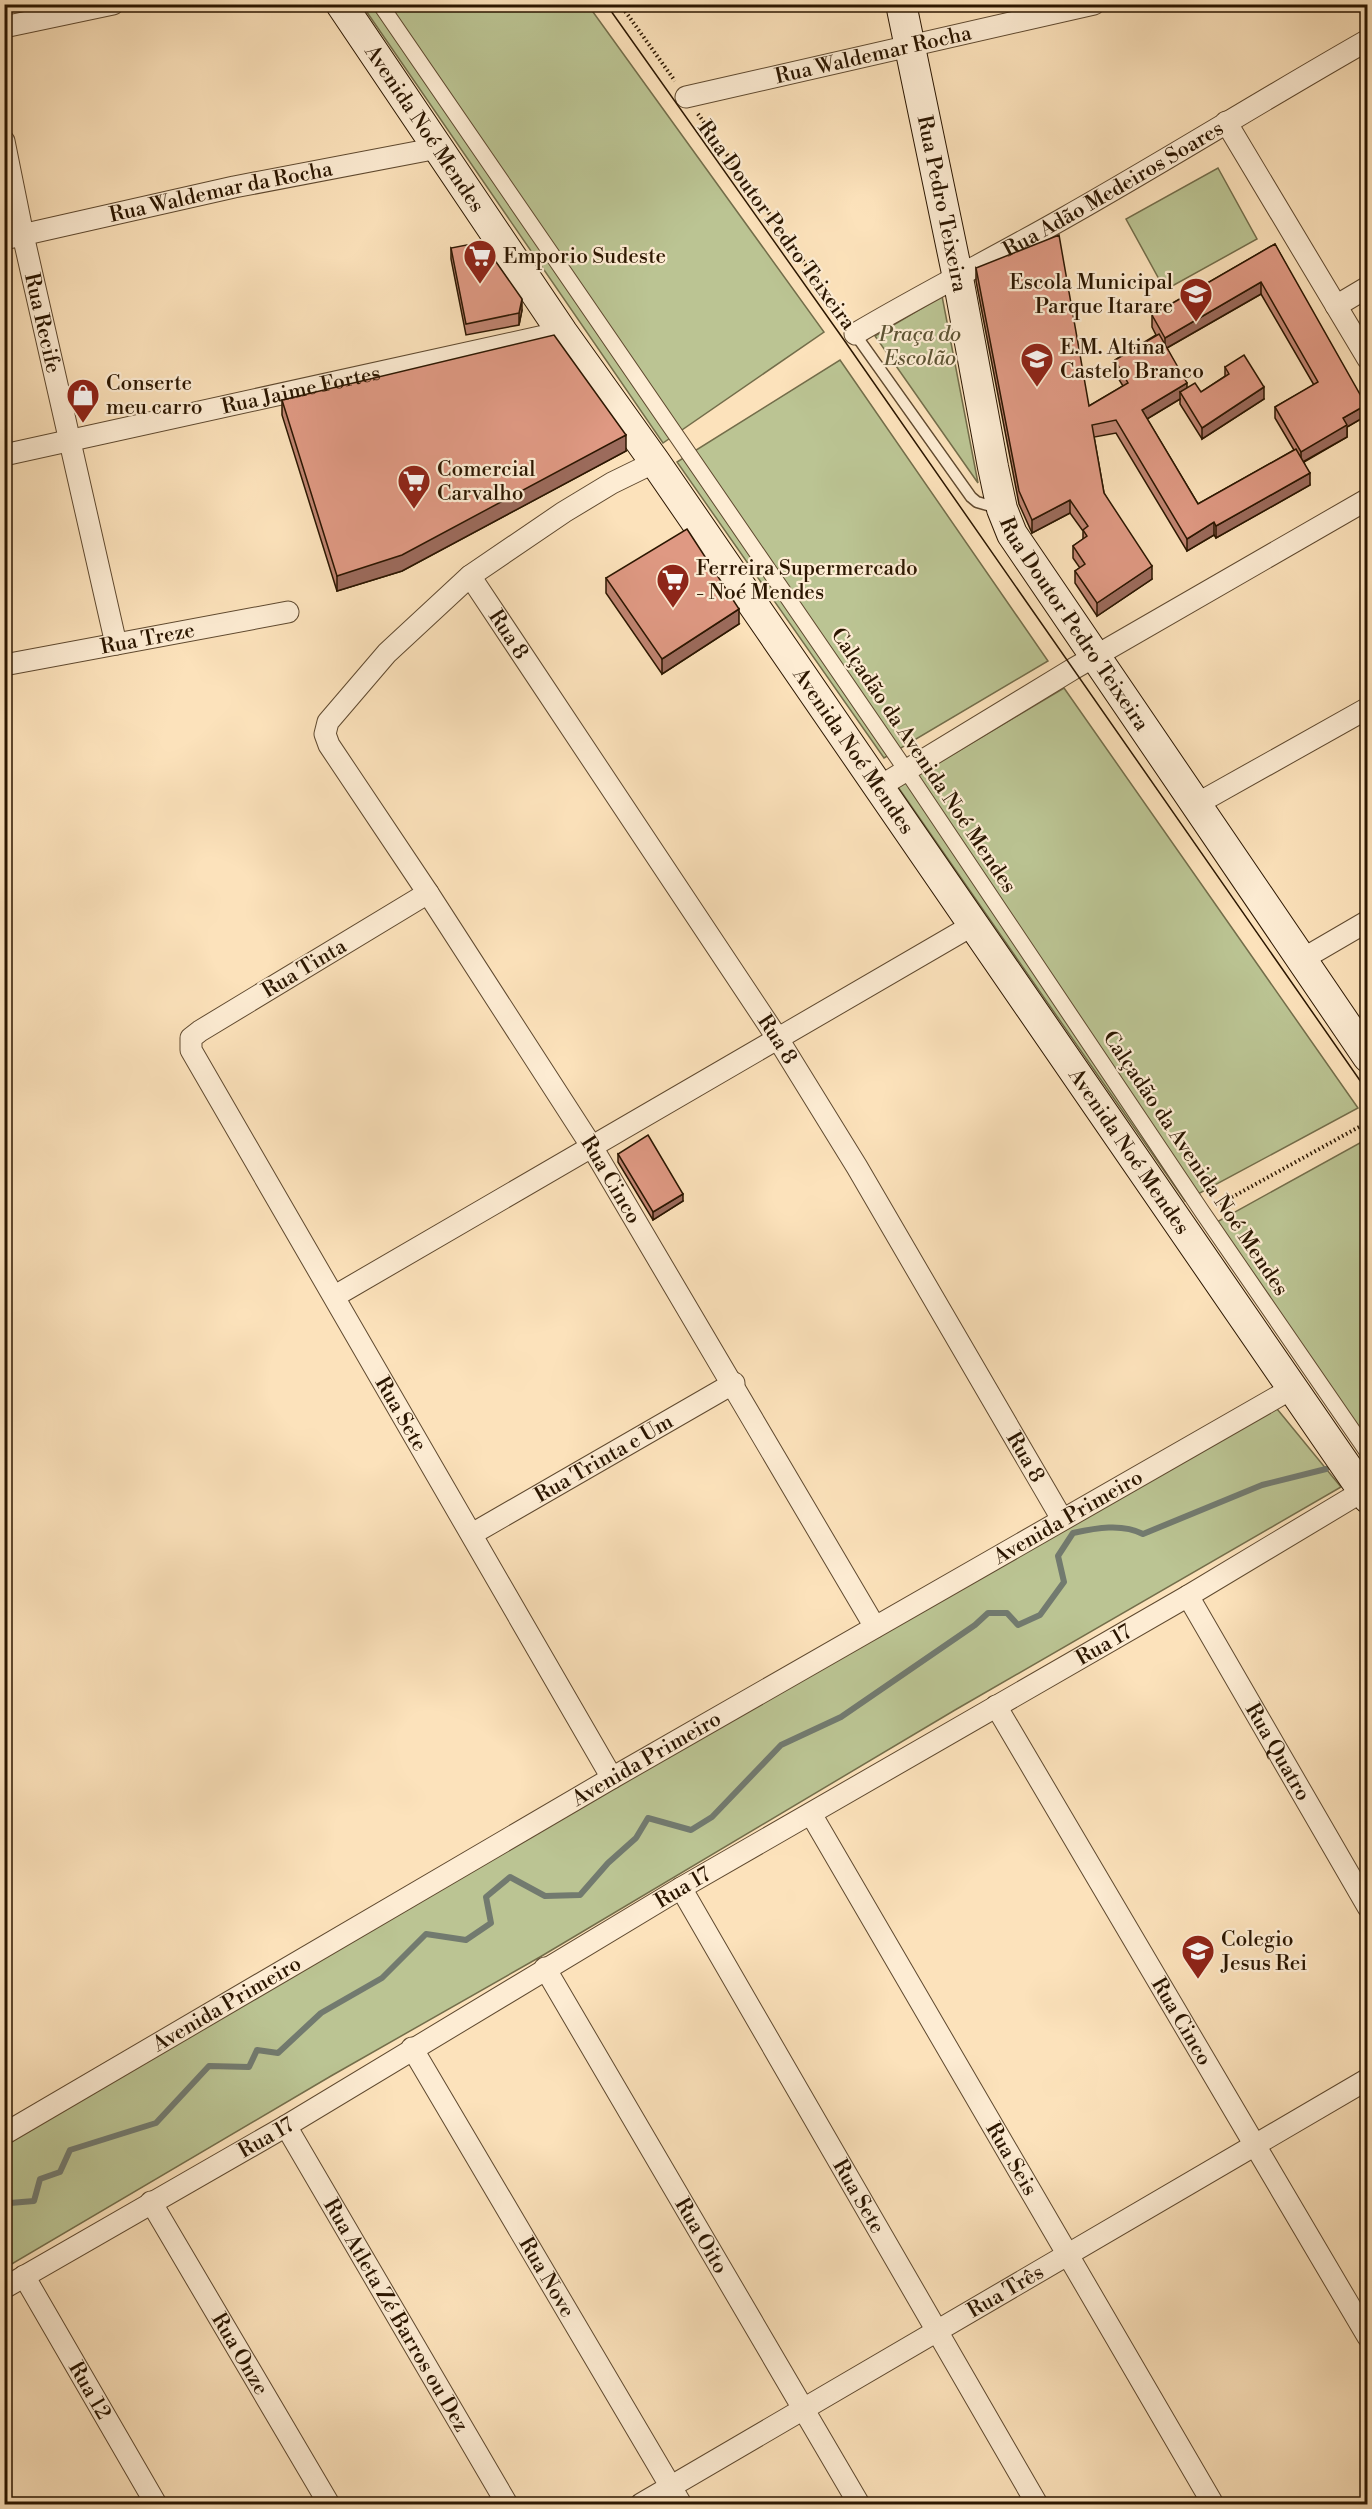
<svg xmlns="http://www.w3.org/2000/svg" width="1372" height="2509" font-family="'Libre Bodoni',serif">
  <style>
    .green { fill: #bbc493; stroke: #736d4a; stroke-width: 1.5 }
    .lines { fill: none; stroke-linecap: round; stroke-linejoin: round }
    .stream { stroke: #727a6f; stroke-width: 6 }
    .service-casing { stroke: #5f492f; stroke-width: 13 }
    .pedestrian-casing { stroke: #5f492f; stroke-width: 17 }
    .minor-casing { stroke: #5f492f; stroke-width: 23 }
    .secondary-casing { stroke: #2b1600; stroke-width: 32 }
    .path { stroke: #2b1600; stroke-width: 4; stroke-dasharray: 1.5 3; stroke-linecap: butt }
    .service { stroke: #fdecd3; stroke-width: 10 }
    .pedestrian { stroke: #fdecd3; stroke-width: 15 }
    .minor { stroke: #fdecd3; stroke-width: 21 }
    .secondary { stroke: #fdecd3; stroke-width: 30 }
    .tram { stroke: #2b1600; stroke-width: 1.5 }
    .wall { fill: #c08471; stroke: #2b1600; stroke-width: 1.5; fill-rule: evenodd }
    .shaded-wall { fill: #9c6b5c; stroke: #2b1600; stroke-width: 1.5 }
    .building { fill: #df9983; stroke: #2b1600; stroke-width: 1.5 }
    .labels { text-anchor: middle; stroke-width: 4.5; stroke-linejoin: round; paint-order: stroke }
    .street-label { font-size: 21px; fill: #2b1600; stroke: #fdecd3 }
    .poi-label { font-size: 21px; fill: #2b1600; stroke: #fdecd3; text-anchor: start }
    .park-label { font-size: 21px; font-style: italic; fill: #5d5333; stroke: #fdecd3 }
  </style>
  <rect width="100%" height="100%" fill="#fce2bb"/>
  <filter id="stains"><feTurbulence type="fractalNoise" baseFrequency=".00333" numOctaves="4"/><feColorMatrix values="0 0 0 0 .2 0 0 0 0 .09 0 0 0 0 .02 0 0 0 .5 -.17"/></filter>
  <radialGradient id="worn" r=".72"><stop offset=".6" stop-color="#630" stop-opacity="0"/><stop offset="1" stop-color="#630" stop-opacity=".3"/></radialGradient>
  <!-- green -->
  <path class="green" d="M362 5H588L824 332 663 443Z
    M1218 168 1257 239 1165 290 1126 219Z
    M942 296 978 483 875 336Z
    M840 360 1048 661 884 758 677 462Z
    M1064 688 1358 1108 1185 1201 898 787Z
    M1367 1139V1463L1206 1228Z
    M1273 1404 1341 1487 955 1710 540 1957 331 2076 5 2268 4 2143Z"/>
  <g class="lines">
    <!-- stream -->
    <path class="stream" d="M4 2205 10 2203 34 2201 40 2179 60 2172 70 2150 156 2123 209 2066 249 2067 257 2050 278 2053 321 2013 382 1978 426 1934 466 1940 491 1923 486 1897 510 1877 545 1896 580 1895 608 1863 636 1838 648 1818 691 1830 712 1817 781 1745 841 1717 975 1625 988 1613H1007L1018 1625 1040 1615 1064 1582 1058 1556 1073 1533C1096 1528 1122 1523 1143 1534L1262 1485 1326 1469"/>
    <!-- service casing -->
    <g class="service-casing">
      <path id="service" d="M855 334 971 497 977 502 998 508"/>
    </g>
    <!-- pedestrian casing -->
    <g class="pedestrian-casing">
      <path id="pedestrian" d="M380 4 906 770 1203 1213 1368 1453"/>
    </g>
    <!-- minor casing -->
    <g class="minor-casing">
      <g id="minor">
        <path d="M4 27 113 4"/>
        <path id="s1" d="M686 97 1094 4"/>
        <path d="M1226 122 1368 359"/>
        <path id="s2" d="M4 141 23 235 116 644"/>
        <path id="s3" d="M4 239 234 187 438 148"/>
        <path d="M1336 306 1368 287"/>
        <path id="s4" d="M855 334C924 293 996 257 1066 217 1167 160 1266 98 1368 40"/>
        <path id="s5" d="M4 455 562 332"/>
        <path id="s6" d="M655 462 612 483 564 512 470 576 387 653 328 722 325 734 329 745 428 893 592 1147 875 1627"/>
        <path id="s7" d="M470 576 778 1039 857 1167 1062 1519"/>
        <path id="s8" d="M4 665 288 612"/>
        <path d="M879 787 1073 669 1368 499"/>
        <path d="M1195 805 1368 708"/>
        <path id="s9" d="M428 893 200 1031 191 1038V1050L612 1778"/>
        <path d="M1301 960 1368 921"/>
        <path d="M335 1296 973 925"/>
        <path id="s10" d="M472 1534 734 1383"/>
        <path id="s11" d="M1188 1596 1368 1907"/>
        <path id="s12" d="M996 1706 1368 2337"/>
        <path id="s13" d="M811 1814 1213 2504"/>
        <path id="s14" d="M681 1888 1037 2504"/>
        <path id="s15" d="M545 1968 859 2504"/>
        <path id="s16" d="M412 2048 681 2504"/>
        <path id="s17" d="M286 2126 507 2504"/>
        <path id="s18" d="M4 2134 612 1778 1291 1389"/>
        <path id="s19" d="M151 2202 329 2504"/>
        <path id="s20" d="M24 2276 156 2504"/>
        <path id="s21" d="M4 2288 286 2126 681 1888 1188 1596 1363 1491"/>
        <path id="s22" d="M641 2504 1368 2079"/>
      </g>
    </g>
    <!-- secondary casing -->
    <g class="secondary-casing">
      <g id="secondary">
        <path id="s23" d="M341 4 562 332 655 462 1368 1498"/>
        <path id="s24" d="M901 4 958 278 993 467 1002 509 1012 534 1368 1057"/>
      </g>
    </g>
    <!-- path -->
    <path class="path" d="M620 4 675 81
      M698 114 844 318
      M1216 1206 1368 1122"/>
    <!-- service -->
    <use href="#service" class="service"/>
    <!-- pedestrian -->
    <use href="#pedestrian" class="pedestrian"/>
    <!-- minor -->
    <use href="#minor" class="minor"/>
    <!-- secondary -->
    <use href="#secondary" class="secondary"/>
    <!-- tram -->
    <path class="tram" d="M606 4 844 340 1368 1092"/>
  </g>
  <!-- wall -->
  <path class="wall" d="M1275 244 1366 416 1347 427V437L1304 462 1310 485 1216 538 1214 535 1187 551 1116 433 1094 437 1104 493 1152 579 1097 616 1075 583V571L1080 568 1073 558V546L1083 539V531L1070 513 1032 533 1019 504 976 281V268L1089 406 1123 386 1115 373V360L1156 335 1152 327V315ZM1261 294 1314 385 1275 407V418L1294 450 1198 504 1147 419 1180 399V404L1202 439 1264 399 1225 367V376L1201 392 1187 388 1167 348Z
    M451 248 522 310 519 325 466 335 451 259Z
    M282 400 626 451 402 571 337 591 282 415Z
    M606 578 739 624 662 674 606 593Z
    M618 1154 683 1201 653 1220 618 1162Z"/>
  <!-- shaded-wall -->
  <path class="shaded-wall" d="M1261 282V294L1165 349V338Z
    M522 299V310L519 325V313Z
    M1187 383V395L1180 392V399L1142 422V410Z
    M1264 387V399L1202 439V428Z
    M1366 405V416L1347 427V437L1301 463V452L1343 418Z
    M626 435V451L402 571 337 591V576Z
    M1310 473V485L1216 538V526Z
    M1070 500V513L1032 533V520Z
    M1214 522V535L1187 551V539Z
    M1152 566V579L1097 616V603Z
    M739 609V624L662 674V659Z
    M683 1194V1201L653 1220V1212Z"/>
  <!-- building -->
  <path class="building" d="M1059 235 1089 406 1128 383 1115 360 1159 334 1187 383 1142 410 1198 504 1296 449 1310 473 1216 526 1214 522 1187 539 1116 420 1092 425 1104 493 1152 566 1097 603 1075 571 1085 564 1073 546 1087 536 1083 530 1088 526 1070 500 1032 520 1019 491 976 268Z
    M482 242 522 299 519 313 466 324 451 248Z
    M1275 244 1366 405 1343 418 1347 425 1301 452 1275 407 1318 382 1261 282 1165 338 1152 315Z
    M554 335 626 435 402 555 337 576 282 400Z
    M1244 355 1264 387 1202 428 1180 392 1195 383 1201 392 1229 374 1225 367Z
    M687 529 739 609 662 659 606 578Z
    M648 1135 683 1194 653 1212 618 1154Z"/>
  <!-- icons -->
  <defs>
    <g id="supermarket-pin" transform="scale(1.725)"><path d="M0 17L-7.5 6A9.5 9.5 0 1 1 7.5 6Z" fill="#8f2418" stroke="#fdecd3"/><path d="M-6-5.5h2.5l.6 2H6L4.5 2H-2.5L-4.4-4H-6ZM-1.5 3.2a1.3 1.3 0 1 0 .1 0ZM3 3.2a1.3 1.3 0 1 0 .1 0Z" fill="#fff"/></g>
    <g id="school-pin" transform="scale(1.725)"><path d="M0 17L-7.5 6A9.5 9.5 0 1 1 7.5 6Z" fill="#8f2418" stroke="#fdecd3"/><path d="M0-5L7-2L0 1L-7-2ZM-4 1L0 2.5L4 1V4Q0 6-4 4Z" fill="#fff"/></g>
    <g id="shop-pin" transform="scale(1.725)"><path d="M0 17L-7.5 6A9.5 9.5 0 1 1 7.5 6Z" fill="#8f2418" stroke="#fdecd3"/><path d="M-5-2.5h2.3a2.7 3.5 0 0 1 5.4 0H5L5.5 6h-11ZM-1.5-2.5h3a1.5 2.3 0 0 0-3 0Z" fill="#fff"/></g>
  </defs>
  <g fill-rule="evenodd">
    <use href="#supermarket-pin" x="480" y="256"/>
    <use href="#school-pin" x="1196" y="294"/>
    <use href="#school-pin" x="1037" y="359"/>
    <use href="#shop-pin" x="83" y="395"/>
    <use href="#supermarket-pin" x="414" y="481"/>
    <use href="#supermarket-pin" x="673" y="580"/>
    <use href="#school-pin" x="1198" y="1951"/>
  </g>
  <g class="labels">
    <!-- street labels -->
    <g class="street-label">
      <text dy="7" stroke="none"><textPath href="#s1" startOffset="192">Rua Waldemar Rocha</textPath></text>
      <text dy="7" stroke="none"><textPath href="#s23" startOffset="150">Avenida Noé Mendes</textPath></text>
      <text dy="7" stroke="none"><textPath href="#s4" startOffset="296">Rua Adão Medeiros Soares</textPath></text>
      <text dy="7" stroke="none"><textPath href="#s3" startOffset="222">Rua Waldemar da Rocha</textPath></text>
      <text dy="7" stroke="none"><textPath href="#s24" startOffset="204">Rua Pedro Teixeira</textPath></text>
      <text transform="translate(777 225) rotate(54)" y="7">Rua Doutor Pedro Teixeira</text>
      <text dy="7" stroke="none"><textPath href="#s2" startOffset="186">Rua Recife</textPath></text>
      <text dy="7" stroke="none"><textPath href="#s5" startOffset="304">Rua Jaime Fortes</textPath></text>
      <text dy="7" stroke="none"><textPath href="#s24" startOffset="651">Rua Doutor Pedro Teixeira</textPath></text>
      <text dy="7" stroke="none"><textPath href="#s7" startOffset="70">Rua 8</textPath></text>
      <text dy="7" stroke="none"><textPath href="#s8" startOffset="146">Rua Treze</textPath></text>
      <text dy="7" stroke="none"><textPath href="#s23" startOffset="906">Avenida Noé Mendes</textPath></text>
      <text transform="translate(924 760) rotate(56)" y="7">Calçadão da Avenida Noé Mendes</text>
      <text transform="translate(304 968) rotate(-31)" y="7">Rua Tinta</text>
      <text dy="7" stroke="none"><textPath href="#s7" startOffset="556">Rua 8</textPath></text>
      <text dy="7" stroke="none"><textPath href="#s23" startOffset="1392">Avenida Noé Mendes</textPath></text>
      <text transform="translate(1196 1163) rotate(56)" y="7">Calçadão da Avenida Noé Mendes</text>
      <text dy="7" stroke="none"><textPath href="#s6" startOffset="964">Rua Cinco</textPath></text>
      <text dy="7" stroke="none"><textPath href="#s9" startOffset="710">Rua Sete</textPath></text>
      <text dy="7" stroke="none"><textPath href="#s7" startOffset="1042">Rua 8</textPath></text>
      <text dy="7" stroke="none"><textPath href="#s10" startOffset="152">Rua Trinta e Um</textPath></text>
      <text dy="7" stroke="none"><textPath href="#s18" startOffset="1230">Avenida Primeiro</textPath></text>
      <text dy="7" stroke="none"><textPath href="#s21" startOffset="1274">Rua 17</textPath></text>
      <text dy="7" stroke="none"><textPath href="#s11" startOffset="180">Rua Quatro</textPath></text>
      <text dy="7" stroke="none"><textPath href="#s18" startOffset="744">Avenida Primeiro</textPath></text>
      <text dy="7" stroke="none"><textPath href="#s21" startOffset="788">Rua 17</textPath></text>
      <text dy="7" stroke="none"><textPath href="#s18" startOffset="258">Avenida Primeiro</textPath></text>
      <text dy="7" stroke="none"><textPath href="#s12" startOffset="366">Rua Cinco</textPath></text>
      <text dy="7" stroke="none"><textPath href="#s21" startOffset="302">Rua 17</textPath></text>
      <text dy="7" stroke="none"><textPath href="#s13" startOffset="399">Rua Seis</textPath></text>
      <text dy="7" stroke="none"><textPath href="#s14" startOffset="356">Rua Sete</textPath></text>
      <text dy="7" stroke="none"><textPath href="#s15" startOffset="310">Rua Oito</textPath></text>
      <text dy="7" stroke="none"><textPath href="#s16" startOffset="266">Rua Nove</textPath></text>
      <text dy="7" stroke="none"><textPath href="#s22" startOffset="422">Rua Três</textPath></text>
      <text dy="7" stroke="none"><textPath href="#s17" startOffset="219">Rua Atleta Zé Barros ou Dez</textPath></text>
      <text dy="7" stroke="none"><textPath href="#s19" startOffset="176">Rua Onze</textPath></text>
      <text dy="7" stroke="none"><textPath href="#s20" startOffset="132">Rua 12</textPath></text>
    </g>
    <!-- poi labels -->
    <g class="poi-label">
      <text x="503" y="263">Emporio Sudeste</text>
      <text x="1173" y="289" text-anchor="end">Escola Municipal<tspan x="1173" dy="24">Parque Itarare</tspan></text>
      <text x="1060" y="354">E.M. Altina<tspan x="1060" dy="24">Castelo Branco</tspan></text>
      <text x="106" y="390">Conserte<tspan x="106" dy="24">meu carro</tspan></text>
      <text x="437" y="476">Comercial<tspan x="437" dy="24">Carvalho</tspan></text>
      <text x="696" y="575">Ferreira Supermercado<tspan x="696" dy="24">- Noé Mendes</tspan></text>
      <text x="1221" y="1946">Colegio<tspan x="1221" dy="24">Jesus Rei</tspan></text>
    </g>
    <!-- park labels -->
    <g class="park-label">
      <text x="920" y="341">Praça do<tspan x="920" dy="24">Escolão</tspan></text>
    </g>
  </g>
  <!-- margin -->
  <rect width="1372" height="2509" fill="none" stroke="#fce2bb" stroke-width="24"/>
  <rect x="6" y="6" width="1360" height="2497" fill="none" stroke="#2b1600" stroke-width="3"/>
  <rect x="12" y="12" width="1348" height="2485" fill="none" stroke="#2b1600" stroke-width="1.5"/>
  <rect width="100%" height="100%" filter="url(#stains)"/>
  <rect width="100%" height="100%" fill="url(#worn)"/>
</svg>
